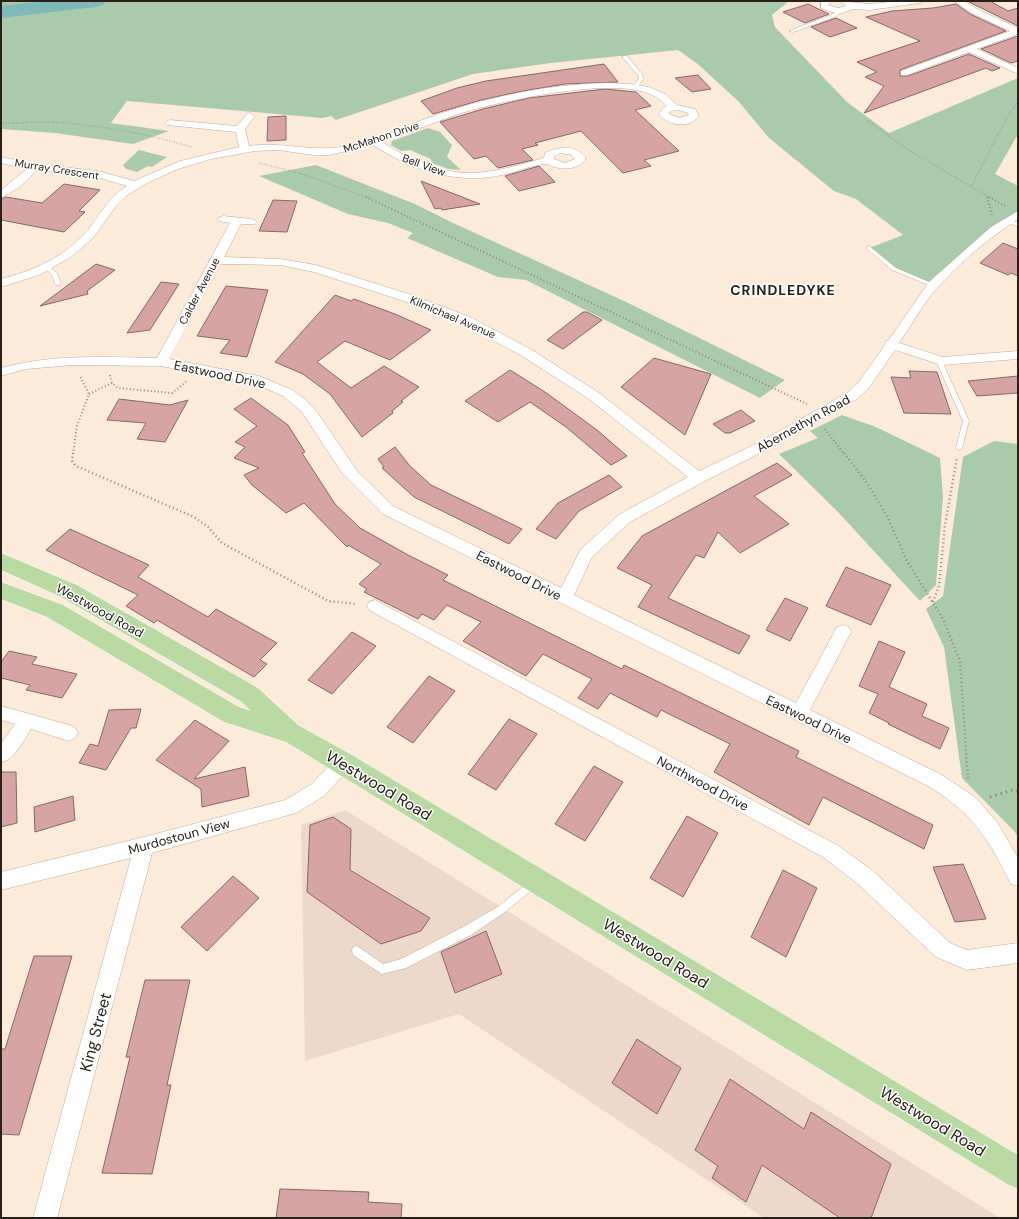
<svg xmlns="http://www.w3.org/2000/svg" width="1019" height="1219" font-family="'DM Sans',sans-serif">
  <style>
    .commercial { fill: #ecd9ca }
    .green { fill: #aacbab }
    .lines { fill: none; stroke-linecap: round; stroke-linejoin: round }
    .river { fill: #80b9ba; fill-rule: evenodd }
    .building { fill: #d6a5a3; stroke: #856867 }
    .lane-casing { stroke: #c0aa96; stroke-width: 1 }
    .street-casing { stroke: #c0aa96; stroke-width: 1 }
    .primary-casing { stroke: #fff; stroke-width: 1 }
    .path-far3 { stroke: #94877b; stroke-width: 1.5; stroke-dasharray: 0.5 2; stroke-linecap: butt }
    .path-far2 { stroke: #94877b; stroke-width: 2; stroke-dasharray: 1 2.5; stroke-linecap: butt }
    .path-far1 { stroke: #94877b; stroke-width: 2.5; stroke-dasharray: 1 3; stroke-linecap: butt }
    .path { stroke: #94877b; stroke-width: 3; stroke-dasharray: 1.5 4; stroke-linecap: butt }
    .lane { fill: #fff; fill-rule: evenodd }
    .street { fill: #fff; fill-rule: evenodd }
    .primary { fill: #badaa3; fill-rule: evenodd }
    .labels { text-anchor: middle; stroke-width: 3; stroke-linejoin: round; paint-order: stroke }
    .far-street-label { font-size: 11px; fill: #292119; stroke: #fff }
    .street-label { font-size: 13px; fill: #292119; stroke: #fff }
    .far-district-label { font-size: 14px; font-weight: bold; letter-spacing: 1px; fill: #292119; stroke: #fff }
    .near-street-label { font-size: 16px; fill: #292119; stroke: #fff }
  </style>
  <rect width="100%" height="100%" fill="#fdebda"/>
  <!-- commercial -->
  <path class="commercial" d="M345 810 1000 1218H764L459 1014 305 1061 301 825Z"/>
  <!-- green -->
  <path class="green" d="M1 1H789L772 15 775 27 847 102 889 133 1018 78V134L995 174 1018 186V214L933 285 894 269 869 248 903 235 856 199 834 191 769 138 739 102 699 65 678 50 551 63 473 74 336 120 331 116 322 118 127 101 111 123 169 131 133 144 55 133 1 129Z
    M428 128 440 132 452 145 447 157 461 170 449 169 432 163 431 159 410 150 401 151 391 145 392 141Z
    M139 150 167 157 152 167 148 166 137 172 126 169 123 165Z
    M316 165 415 204 453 223 622 300 785 380 760 398 526 280 498 277 407 238 413 233 388 223 348 214 259 176Z
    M842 415 876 427 940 458 943 497 936 585 920 601 837 511 779 454 818 438 810 431Z
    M994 441 1018 444V838L1015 832 962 778 944 647 926 609 943 596 963 457Z"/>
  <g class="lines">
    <!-- river -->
    <path class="river" d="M44 1H106L103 5 96 7 1 18V6Z"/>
  </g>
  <!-- building -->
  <path class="building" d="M975 1H990L1008 11 1018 8V26L969 2Z
    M808 4 829 14 805 23 783 12Z
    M956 4 970 14 1006 31 900 70V76H908L969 54 1000 68 992 71 986 68 864 113 884 86 865 77 877 72 857 62 920 41 866 17 892 11 933 8Z
    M836 18 857 28 830 37 811 27Z
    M1018 36V61L1011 63 981 49Z
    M604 64 618 82 565 84 523 91 481 100 433 114 421 101 457 88 486 81Z
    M698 75 711 89 692 92 675 78Z
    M605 89 636 92 651 106 635 110 679 151 644 160 651 166 623 173 581 131 535 143 538 145 522 149 533 160 498 168 486 156 474 159 440 122 483 109 529 98Z
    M286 116V140L267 141 268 117Z
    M539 166 555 182 519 191 505 176Z
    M421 181 480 204 442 210 441 208 435 209Z
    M64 184 100 190 79 211 85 212 64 232 1 220V199L6 197 42 203Z
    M273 200 297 201 287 232 259 231Z
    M1003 243 1018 249V276L1011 273 1008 275 980 263Z
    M96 264 115 270 87 291 88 294 40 306Z
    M161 282 179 284 150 330 127 333Z
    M226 286 268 290 247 357 220 353 230 340 197 336Z
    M335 295 351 301 354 299 395 314 431 330 390 360 345 341 317 362 351 388 384 366 419 387 401 401 403 402 392 411 393 413 362 437 330 394 303 374 275 362Z
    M583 312H587L602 320 563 349 547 340Z
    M654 358 711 374 685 435 621 387Z
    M510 370 545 392 597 430 627 456 611 465 566 427 530 402 498 422 465 401Z
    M909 371 937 372 951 414 904 413 891 377 911 378Z
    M1018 376V393L977 396 968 381Z
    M251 398 288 425 305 452 302 453 335 504 360 528 408 555 448 575 443 580 622 669 624 665 799 751 796 757 933 825 924 849 823 797 809 825 714 772 730 744 661 710 657 717 610 693 598 709 578 698 592 679 543 654 526 676 463 641 481 622 447 605 434 620 422 614 418 619 364 592 367 589 359 584 381 564 348 545 347 547 304 503 286 513 252 485 244 475 259 468 234 458 245 447 235 442 257 426 234 409Z
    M119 399 170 405 188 400 165 442 137 439 146 423 107 420Z
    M741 410 755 421 730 433H725L713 424Z
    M395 447 410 466 431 485 522 529 509 544 414 497 382 468 384 467 378 459Z
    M777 463 792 475 754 496 789 524 740 553 718 532 704 558 696 555 668 598 750 636 739 654 638 607 652 585 617 568 642 536Z
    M609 475 622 487 579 511 556 539 536 529 558 503Z
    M70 529 149 565 138 577 208 617 216 609 277 643 260 660 267 664 254 677 157 620 154 623 126 606 138 595 46 550Z
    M846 567 891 585 871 625 826 606Z
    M785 598 808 608 790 641 766 630Z
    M352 632 376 646 332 694 308 680Z
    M879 641 905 652 889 687 927 704 922 716 949 728 940 749 888 724 889 723 869 713 878 694 859 686Z
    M9 651 37 657 32 664 77 674 62 698 26 690 30 685 1 678V662Z
    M429 676 455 691 413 743 387 727Z
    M141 709 136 728H131L106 770 79 763 90 744 98 746 109 710Z
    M509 719 537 734 496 790 468 774Z
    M195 720 229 741 194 779 245 767 249 796 202 807 201 789 156 760Z
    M594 766 623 782 585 841 555 824Z
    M1 772H16L17 823 1 827Z
    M73 796 75 820 35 832 34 807Z
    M687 816 718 833 683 897 650 878Z
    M333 817 351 829 350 870 430 918 421 931 381 944 307 892 310 825Z
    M963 864 974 890 986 919 955 922 933 867Z
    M783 870 817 888 786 957 751 937Z
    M233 876 259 898 207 951 181 927Z
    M486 931 502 974 455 993 441 952Z
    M34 956H72L19 1135 1 1134V1049H5Z
    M145 980H190L167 1085H171L152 1174 102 1173 130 1057H126Z
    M637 1039 681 1068 657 1114 612 1083Z
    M730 1079 804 1129 811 1112 891 1164 871 1218H840L762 1165 746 1202 712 1178 718 1166 695 1150Z
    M280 1189 369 1192 368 1202 402 1204 401 1218H276Z"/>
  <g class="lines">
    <!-- lane casing -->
    <g class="lane-casing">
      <path id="lane" d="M839 10 842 11 835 17 793 32 789 31 831 15Z
        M623 56H627L642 74 643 79 637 88 633 87 639 79 638 75 623 58Z
        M1008 218 1018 223V227L1006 221V219Z
        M869 246 896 268 936 285 935 286H931L892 270 867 249V247Z
        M47 265 57 273 61 284 60 285H56L55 284 52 275 44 267Z
        M939 359 942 361 969 421 962 448 959 450 956 448 963 421 936 361Z
        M535 877 538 879 540 882 538 885 505 912 471 935 406 968 382 974 353 955 352 951 353 947 357 946 383 964 401 959 463 927 499 906 532 879Z"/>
    </g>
    <!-- street casing -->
    <g class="street-casing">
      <path id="street" d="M821 1H831L828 5 838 8 846 6 840 1 870 4 899 1H924L920 3 870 10 853 9 842 13 831 12 821 8Z
        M954 1H964L977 9 1018 28V34L977 49 1018 68V74L969 52 907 75H901V71L1010 31 971 13Z
        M606 83 631 84 649 87 665 94 677 105 695 109 699 116C689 129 668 126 659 114L664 107 667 106C661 100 653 94 644 92 604 79 506 100 465 112 436 121 410 133 382 142 408 159 442 174 474 173 498 172 521 164 544 158L545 153C559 147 575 144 585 157V160C578 169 565 170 555 167 552 167 549 164 547 164 539 163 512 173 502 175 457 185 411 170 373 145L329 155H314L278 150 255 151 211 159 178 169 147 183 126 196 116 206 93 238 71 257 39 275 1 287V279C32 271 65 257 86 232 100 216 108 197 127 186L97 177 37 170 20 187 1 198V190L27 169 1 163V157L35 164 98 171 134 181 180 161 239 147 236 132 167 125 165 123 167 121 170 120 237 126 247 114 250 113 255 116 245 129 249 146C285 141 315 154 351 145 382 137 412 123 442 113 493 96 552 84 606 83ZM679 110 688 113 689 115 679 118 669 114 670 111ZM561 153 572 155 575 159 565 163 554 159V156Z
        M1018 211V219C989 238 961 261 938 287 923 303 912 325 899 343L943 357 1018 351V359L942 365 895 350 868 389 857 399 768 449 703 482 630 522 592 557 574 595 796 703 837 627 843 625 849 627 851 632 810 710 940 774 975 797 997 822 1018 858V886L1011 884C988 838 973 813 928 786L383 514 342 473 302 412 283 396 256 384 161 366 72 365 26 369 1 376V368C52 354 104 357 157 358L230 223 219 221 217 219 223 216 251 219 255 220 257 222 255 224H241L224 257 280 259 316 265 412 295 468 316 532 350 599 393 699 471 758 443 847 393 858 383 885 345 886 341H888L929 282 991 227ZM220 264 280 265 314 272 404 301 460 322 522 356 589 399 688 477 620 514 581 549 561 588 393 506 357 471 317 412 306 400 292 390 259 376 169 359Z
        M375 600 837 845 872 870 950 943 967 950 1018 943V963L967 970 936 957 858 884 823 857 369 610 367 606 369 602Z
        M1 706 69 725 75 728 78 733 75 738 69 741 31 729C25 738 12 764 1 761V744L15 724 1 720Z
        M343 755 349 757 352 763 349 769 324 796 296 813 152 853 57 1218H33L131 858 1 890V872L144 837 285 800 312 784 337 757Z"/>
    </g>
    <!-- primary casing -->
    <g class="primary-casing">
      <path id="primary" d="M1 553 77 585 258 688 298 725 352 755 1018 1155V1189L1007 1184 286 742 224 722 47 617 1 599V582L63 605 239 707 251 711 242 702 61 597 1 570Z"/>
    </g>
    <!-- path-far3 -->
    <path class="path-far3" d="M868 121 905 148 991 198
      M1 123C18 124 36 121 53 122 100 125 147 134 192 147
      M259 163 299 173 369 198
      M971 187 1006 119 1018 102"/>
    <!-- path-far2 -->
    <path class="path-far2" d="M366 197 807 404
      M987 197 992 215
      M989 197 1005 206
      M110 375 112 383 118 388 172 393 187 381
      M89 394 112 383
      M825 429 844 454
      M73 454 77 426 89 394 80 376"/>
    <!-- path-far1 -->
    <path class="path-far1" d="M73 453 72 461 76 466 194 517 208 527 222 543 328 601 357 604
      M844 453 867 483 888 518 907 561 943 619 960 661 968 780
      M933 602 939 586 945 525 957 458"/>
    <!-- path -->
    <path class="path" d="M990 797 1012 790 1018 791"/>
    <!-- lane -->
    <use href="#lane" class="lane"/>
    <!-- street -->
    <use href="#street" class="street"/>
    <!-- primary -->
    <use href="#primary" class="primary"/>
  </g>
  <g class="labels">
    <!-- far-street labels -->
    <g class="far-street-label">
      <text transform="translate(381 137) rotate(-18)" y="4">McMahon Drive</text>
      <text transform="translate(424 165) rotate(20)" y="4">Bell View</text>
      <text transform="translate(57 169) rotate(9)" y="4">Murray Crescent</text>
      <text transform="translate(199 291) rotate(-62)" y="4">Calder Avenue</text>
      <text transform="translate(453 317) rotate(23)" y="4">Kilmichael Avenue</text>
    </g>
    <!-- street labels -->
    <g class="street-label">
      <text transform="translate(220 374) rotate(12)" y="5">Eastwood Drive</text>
      <text transform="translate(803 423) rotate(-29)" y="5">Abernethyn Road</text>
      <text transform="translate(519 575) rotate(27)" y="5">Eastwood Drive</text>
      <text transform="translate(100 610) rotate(29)" y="5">Westwood Road</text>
      <text transform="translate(809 719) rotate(26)" y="5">Eastwood Drive</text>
      <text transform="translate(703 783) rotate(28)" y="5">Northwood Drive</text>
      <text transform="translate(179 836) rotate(-15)" y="5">Murdostoun View</text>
    </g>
    <!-- far-district labels -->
    <g class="far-district-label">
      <text x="783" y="295">CRINDLEDYKE</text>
    </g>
    <!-- near-street labels -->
    <g class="near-street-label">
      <text transform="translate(379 785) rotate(31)" y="6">Westwood Road</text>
      <text transform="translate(656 953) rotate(31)" y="6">Westwood Road</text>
      <text transform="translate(95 1032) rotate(-75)" y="6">King Street</text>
      <text transform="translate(933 1121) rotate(31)" y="6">Westwood Road</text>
    </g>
  </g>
  <!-- border -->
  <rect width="1019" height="1219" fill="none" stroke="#292119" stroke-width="4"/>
</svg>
